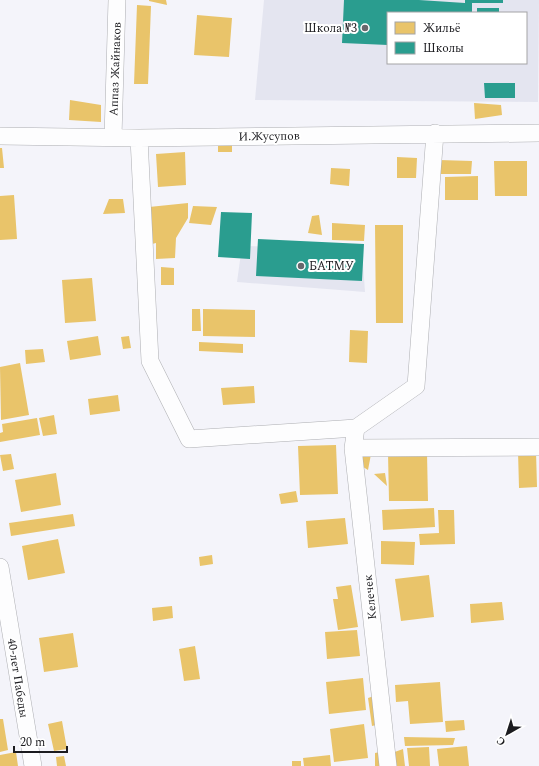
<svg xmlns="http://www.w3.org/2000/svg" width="539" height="766" font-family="Spectral,serif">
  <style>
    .built { fill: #e4e5f0; fill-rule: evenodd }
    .homes { fill: #e9c46a }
    .schools { fill: #2a9d8f }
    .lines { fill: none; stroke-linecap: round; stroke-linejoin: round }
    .minor-casing { stroke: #adaeb2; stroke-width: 18 }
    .minor { stroke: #fdfdfe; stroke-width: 17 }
    .poi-dot { fill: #67676c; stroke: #fff; stroke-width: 1.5 }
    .labels { text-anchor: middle; stroke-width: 4; stroke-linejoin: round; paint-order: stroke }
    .poi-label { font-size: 12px; fill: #1b1b1f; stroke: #fff; text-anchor: end }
    .street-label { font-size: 12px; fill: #1b1b1f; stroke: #fff }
  </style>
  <rect width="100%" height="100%" fill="#f4f4fa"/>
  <!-- built -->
  <path class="built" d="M264 0H539L538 102 255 100ZM388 13H526V63H388Z
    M242 246 362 249 365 292 237 282Z"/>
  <!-- homes -->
  <path class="homes" d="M149 0H166L167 5 149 1Z
    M137 5 151 6 148 84H134Z
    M197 15 232 18 229 57 194 55Z
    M70 100 101 105V122L69 120Z
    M474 103 501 105 502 115 475 119Z
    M218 144H232V152H218Z
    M0 148H2L4 168H0Z
    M185 152 186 185 158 187 156 154Z
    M397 157 417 158 416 178H397Z
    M439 160 472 161 471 174H438Z
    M494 161H527V196H495Z
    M331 168 350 169 349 186 330 184Z
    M478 176V200H445V177Z
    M14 195 17 239 0 240V196Z
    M109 199H123L125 213 103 214Z
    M188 203V218L176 238 175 258 156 259V243L148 245 149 207Z
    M193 206 217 207 211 225 189 223Z
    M319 215 322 235 308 233 312 216Z
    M332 223 365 225 364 241 332 240Z
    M375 225H403V323H376Z
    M161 267 174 268V285H161Z
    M92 278 96 321 65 323 62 280Z
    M192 309H200L201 331H192Z
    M203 309 255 310V337L203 336Z
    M350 330 368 331 367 363 349 362Z
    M98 336 101 355 70 360 67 341Z
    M129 336 131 348 123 349 121 337Z
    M199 342 243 344V353L199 351Z
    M43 349 45 362 26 364 25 350Z
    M20 363 29 415 1 420 0 367Z
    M254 386 255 403 223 405 221 388Z
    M118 395 120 411 90 415 88 399Z
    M54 415 57 434 43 436 39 418Z
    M37 418 40 435 0 442V433L3 432 2 424Z
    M336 445 338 494 300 495 298 446Z
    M358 449H372L368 470 360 465Z
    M518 451H536L537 487 519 488Z
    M388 453H427L428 501H389Z
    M11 454 14 469 3 471 0 455Z
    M56 473 61 505 21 512 15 480Z
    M385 473 387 486 374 474Z
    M296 491 298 502 281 504 279 494Z
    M434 508 435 527 383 530 382 510Z
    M438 510H454L455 544 420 545 419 534 439 533Z
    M73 514 75 526 11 536 9 523Z
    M345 518 348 544 308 548 306 521Z
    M58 539 65 573 28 580 22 546Z
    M381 541 415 542 414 565 381 564Z
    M212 555 213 564 200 566 199 557Z
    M429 575 434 617 401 621 395 579Z
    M351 585 358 627 338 630 333 599H338L336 587Z
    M502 602 504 620 471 623 470 604Z
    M172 606 173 618 153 621 152 608Z
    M357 630 360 656 327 659 325 632Z
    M73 633 78 667 44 672 39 638Z
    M195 646 200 679 184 681 179 649Z
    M363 678 366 710 329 714 326 682Z
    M440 682 443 722 410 724 408 701 396 702 395 685Z
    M377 695 380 724 372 726 368 698Z
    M0 719H3L8 750 0 752Z
    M464 720 465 730 446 732 445 721Z
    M62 721 67 749 54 751 48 724Z
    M364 724 368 758 334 762 330 729Z
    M404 737 455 738 453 745 405 746Z
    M467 746 469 766H439L437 749Z
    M429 747 430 766H409L407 748Z
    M403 749 405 766H390L389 754Z
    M16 752 18 766H0V755Z
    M380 752 386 766H375V753Z
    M330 755 331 766H304L303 758Z
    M64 756 66 766H57L56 757Z
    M292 761H301V766H292Z"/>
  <!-- schools -->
  <path class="schools" d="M344 0H419L465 3V0H503V3H472V13H388V45L342 43Z
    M477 8H499V13H477Z
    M484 83H515V98H485Z
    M221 212 252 213 250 259 218 257Z
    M258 239 364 244 362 281 256 276Z"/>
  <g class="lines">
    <!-- minor casing -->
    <g class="minor-casing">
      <path id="minor" d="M0 136 139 138 539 133
        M113 137 117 0
        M139 138 150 361 189 439 356 428 416 386 435 133
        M356 428 353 448 388 766
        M353 448 539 447
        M0 567 33 766"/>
    </g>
    <!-- minor -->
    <use href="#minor" class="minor"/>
  </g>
  <!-- markers -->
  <g class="poi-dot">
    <circle cx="365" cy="28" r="4"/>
    <circle cx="301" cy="266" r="4"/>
  </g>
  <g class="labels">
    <!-- poi labels -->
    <g class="poi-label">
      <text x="357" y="32">Школа №3</text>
      <text x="309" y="270" text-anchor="start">БАТМУ</text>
    </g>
    <!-- street labels -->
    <g class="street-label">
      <text transform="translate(115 69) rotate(-88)" y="4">Аппаз Жайнаков</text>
      <text transform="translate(269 136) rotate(-1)" y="4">И.Жусупов</text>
      <text transform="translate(370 597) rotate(-96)" y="4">Келечек</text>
      <text transform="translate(18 678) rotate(81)" y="4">40-лет Пабеды</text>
    </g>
  </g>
  <!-- legend -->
  <rect x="387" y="12" width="140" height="52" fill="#ffffff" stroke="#a4a4a5"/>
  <rect x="395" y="22" width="20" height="12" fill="#e9c46a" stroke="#a4a4a5"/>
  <text x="423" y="32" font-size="12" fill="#1b1b1f">Жильё</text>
  <rect x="395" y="42" width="20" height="12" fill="#2a9d8f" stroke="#a4a4a5"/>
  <text x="423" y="52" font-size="12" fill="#1b1b1f">Школы</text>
  <!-- north arrow -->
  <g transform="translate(507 734) rotate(219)" stroke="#ffffff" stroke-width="3" paint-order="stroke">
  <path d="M0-3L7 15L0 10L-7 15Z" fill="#1b1b1f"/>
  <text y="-6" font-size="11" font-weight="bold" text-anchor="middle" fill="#1b1b1f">С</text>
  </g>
  <!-- scale -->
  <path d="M14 746v6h53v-6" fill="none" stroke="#1b1b1f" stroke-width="2"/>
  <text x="20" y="746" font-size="12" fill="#1b1b1f" stroke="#ffffff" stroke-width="3" paint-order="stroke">20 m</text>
</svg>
